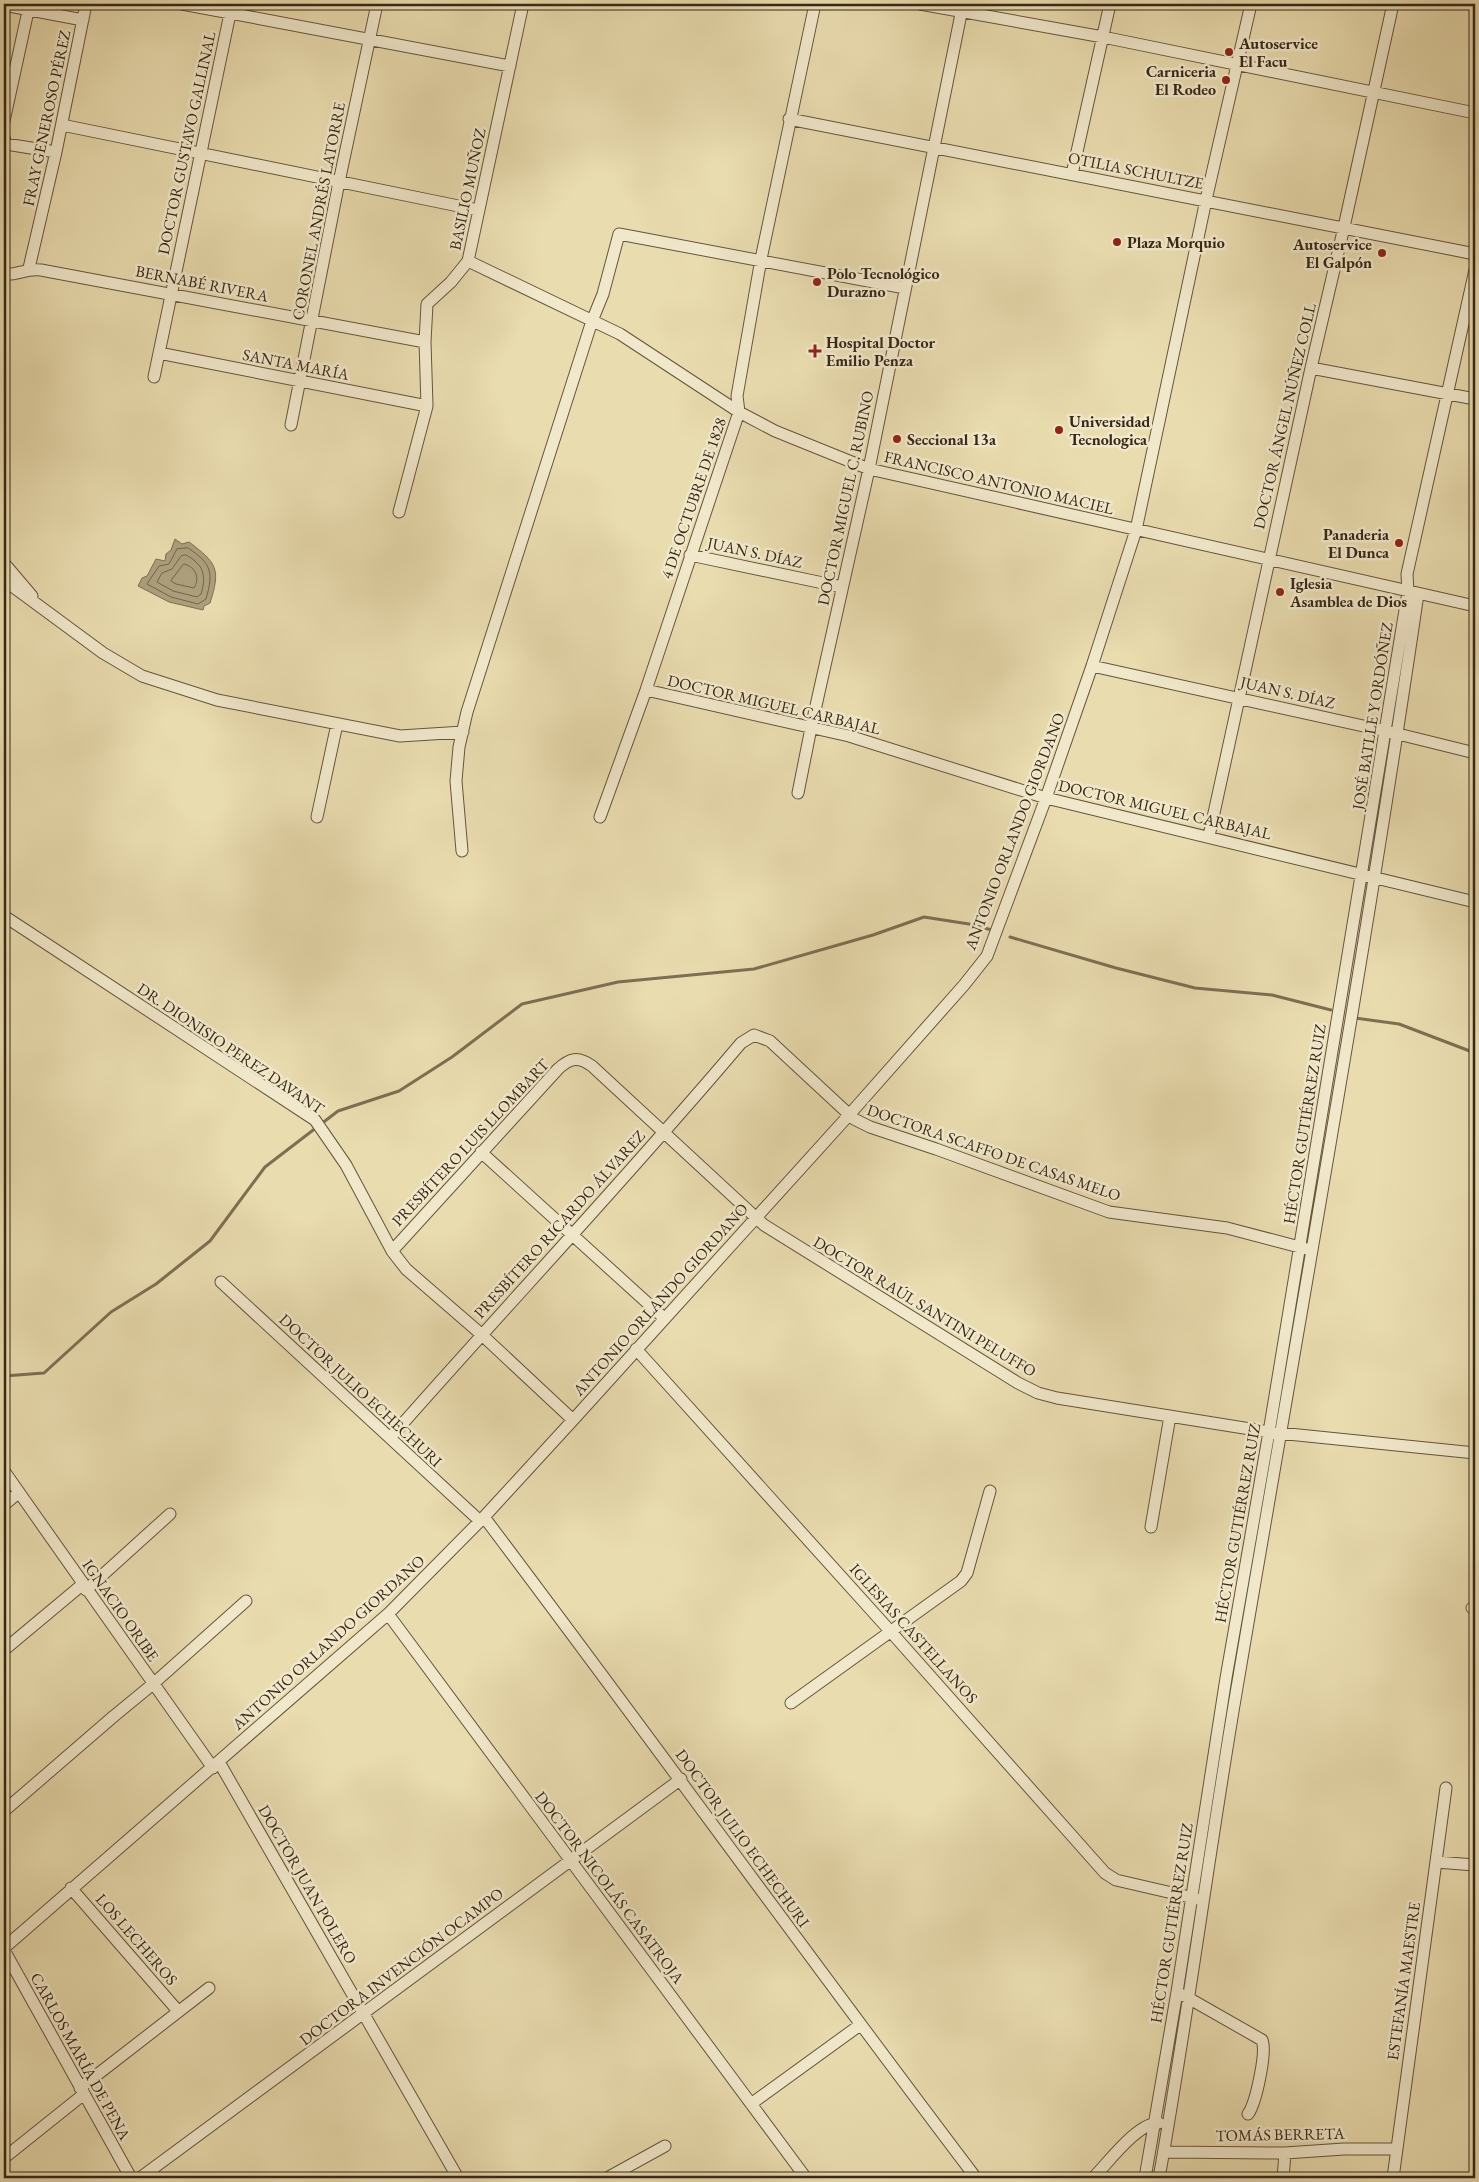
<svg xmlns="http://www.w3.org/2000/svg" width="1479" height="2182" font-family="'EB Garamond',serif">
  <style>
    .water { fill: #ac9f7b; stroke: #7d6f53 }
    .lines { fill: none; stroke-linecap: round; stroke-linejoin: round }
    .shore { stroke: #726449; stroke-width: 1 }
    .stream { stroke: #7d6f53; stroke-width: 3 }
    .minor-casing { stroke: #64553d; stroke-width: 13 }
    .minor { stroke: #f1e8cb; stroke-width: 11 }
    .poi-dot { fill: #8f2418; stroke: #f1e8cb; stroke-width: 2 }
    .labels { text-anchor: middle; stroke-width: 5; stroke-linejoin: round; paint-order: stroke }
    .poi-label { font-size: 16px; font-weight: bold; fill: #372817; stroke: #f1e8cb; text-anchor: start }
    .street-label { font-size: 16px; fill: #372817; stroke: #f1e8cb }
  </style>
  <rect width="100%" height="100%" fill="#e9dcaf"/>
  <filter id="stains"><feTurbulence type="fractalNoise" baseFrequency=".004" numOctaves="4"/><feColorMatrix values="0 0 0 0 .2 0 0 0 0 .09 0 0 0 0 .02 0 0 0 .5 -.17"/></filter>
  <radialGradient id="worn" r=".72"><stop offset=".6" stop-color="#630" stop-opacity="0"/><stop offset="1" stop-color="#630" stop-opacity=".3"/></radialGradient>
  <!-- water -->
  <path class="water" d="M175 539 182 544 189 542C217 563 221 569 210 603L204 606 203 610 169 602 138 586 142 578 147 576 156 559 165 561 166 554 171 550Z"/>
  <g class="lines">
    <!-- shore -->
    <path class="shore" d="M188 548C211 563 214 572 206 599L198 604 171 597 147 584 159 566 169 564 177 549Z
      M186 555C203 564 207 575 201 594L197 597 173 591 157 582 162 573 172 569 181 556Z
      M184 564C196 567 200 578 194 588L176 584 171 581Z"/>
    <!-- stream -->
    <path class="stream" d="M1010 937 1116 968 1195 988 1272 995 1331 1010
      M1355 1018 1399 1024 1475 1053
      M4 1376 44 1373 111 1312 156 1284 210 1241 265 1167 338 1111 399 1091 452 1057 522 1004 618 982 754 969 873 935 924 917 969 924 992 930"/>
    <!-- minor casing -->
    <g class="minor-casing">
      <path id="minor" d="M182 4 510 66
        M920 4 1103 37 1475 113
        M4 5 83 20
        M789 119 1475 254
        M4 121 28 11
        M62 125 478 210
        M4 138 6 144 56 152
        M1072 174 1110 4
        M468 261 620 334 739 412 775 431 869 469 1475 606
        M29 268 56 152 86 4
        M4 274C17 276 25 268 41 270L425 342
        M159 353 427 406
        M1311 368 1475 399
        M154 377 232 4
        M291 425 339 182 377 4
        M399 512 427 406 425 342 427 304 451 282 468 261 523 4
        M690 555 842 587
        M4 563 32 596
        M4 580 103 653 142 676 217 700 400 736 463 732
        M1092 666 1386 731 1475 753
        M646 690 849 736 1046 798 1475 902
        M798 793 811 728 869 469 963 4
        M317 817 337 724
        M600 817 646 690 739 412 737 396 761 259 815 4
        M1209 836 1311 368 1344 227 1393 4
        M462 851 456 781 459 747 467 712 592 321 603 294 619 234 905 288
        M4 916 315 1120 346 1165 392 1251 406 1269 481 1334 573 1420
        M481 1152 664 1318
        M392 1251 558 1069C570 1058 578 1056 592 1066L764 1225 1018 1383 1038 1393 1057 1398 1269 1432 1475 1453
        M221 1282 480 1521
        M636 1349 891 1632 1105 1873 1116 1880 1198 1899
        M390 1438C506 1306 627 1178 741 1043L754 1035 770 1041 854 1119 870 1127 936 1149 1109 1212 1227 1228 1307 1249
        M4 1471 213 1768
        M4 1505 19 1492
        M484 1517C649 1736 810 1959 976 2178
        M1151 1527 1170 1416
        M86 1590 170 1514
        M1472 1608H1475
        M388 1614 806 2178
        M4 1650 83 1584
        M791 1703 961 1581 967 1573 990 1491
        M219 1762 458 2178
        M4 1811 114 1716 153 1684 246 1601
        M1436 1862 1475 1865
        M71 1888 178 2011
        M4 1948 388 1614 484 1517 573 1420 849 1115 964 985 987 956 1046 798 1092 666 1136 530 1206 200 1251 4
        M4 1950 131 2178
        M1183 1995 1262 2040C1267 2052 1256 2103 1248 2114
        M80 2088 209 1988
        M751 2104 860 2025
        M1164 2152 1285 2153 1344 2149H1397
        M4 2158 84 2094
        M140 2178 681 1779
        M607 2178 665 2146
        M1093 2178C1108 2163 1138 2122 1159 2123
        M1145 2178 1177 1992 1226 1678 1269 1432 1408 592 1407 574 1475 270
        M1159 2178C1189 2011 1210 1843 1239 1676 1300 1316 1365 956 1418 594
        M1283 2178 1285 2153
        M1393 2178 1446 1788"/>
    </g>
    <!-- minor -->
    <use href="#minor" class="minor"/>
  </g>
  <!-- markers -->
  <g class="poi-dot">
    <circle cx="1229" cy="52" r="5"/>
    <circle cx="1226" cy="80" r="5"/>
    <circle cx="1117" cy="242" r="5"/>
    <circle cx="1382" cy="253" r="5"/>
    <circle cx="817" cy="282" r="5"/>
    <path d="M812.5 343.5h5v5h5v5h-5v5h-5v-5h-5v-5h5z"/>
    <circle cx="1059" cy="430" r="5"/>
    <circle cx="897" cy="439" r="5"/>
    <circle cx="1399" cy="543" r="5"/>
    <circle cx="1280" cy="592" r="5"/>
  </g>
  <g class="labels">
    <!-- poi labels -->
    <g class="poi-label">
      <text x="1239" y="49">Autoservice<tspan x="1239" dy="18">El Facu</tspan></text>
      <text x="1216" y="77" text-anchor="end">Carniceria<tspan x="1216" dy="18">El Rodeo</tspan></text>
      <text x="1127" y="248">Plaza Morquio</text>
      <text x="1372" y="250" text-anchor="end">Autoservice<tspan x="1372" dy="18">El Galpón</tspan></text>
      <text x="827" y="279">Polo Tecnológico<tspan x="827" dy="18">Durazno</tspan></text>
      <text x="826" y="348">Hospital Doctor<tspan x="826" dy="18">Emilio Penza</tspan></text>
      <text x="1069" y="427">Universidad<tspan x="1069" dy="18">Tecnologica</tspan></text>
      <text x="907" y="445">Seccional 13a</text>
      <text x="1389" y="540" text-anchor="end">Panaderia<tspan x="1389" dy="18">El Dunca</tspan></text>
      <text x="1290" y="589">Iglesia<tspan x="1290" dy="18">Asamblea de Dios</tspan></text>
    </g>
    <!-- street labels -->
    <g class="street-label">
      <text transform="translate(46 118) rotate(-78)" y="6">FRAY GENEROSO PÉREZ</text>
      <text transform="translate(186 143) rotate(-78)" y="6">DOCTOR GUSTAVO GALLINAL</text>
      <text transform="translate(1136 170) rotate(11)" y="6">OTILIA SCHULTZE</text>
      <text transform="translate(467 189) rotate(-78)" y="6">BASILIO MUÑOZ</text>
      <text transform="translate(318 211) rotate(-79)" y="6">CORONEL ANDRÉS LATORRE</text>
      <text transform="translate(202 283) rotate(11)" y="6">BERNABÉ RIVERA</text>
      <text transform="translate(296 364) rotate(11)" y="6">SANTA MARÍA</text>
      <text transform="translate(1284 416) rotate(-77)" y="6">DOCTOR ÁNGEL NÚÑEZ COLL</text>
      <text transform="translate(999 482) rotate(13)" y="6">FRANCISCO ANTONIO MACIEL</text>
      <text transform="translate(693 498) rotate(-71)" y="6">4 DE OCTUBRE DE 1828</text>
      <text transform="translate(845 498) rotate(-78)" y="6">DOCTOR MIGUEL C. RUBINO</text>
      <text transform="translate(755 552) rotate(12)" y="6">JUAN S. DÍAZ</text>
      <text transform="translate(1288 692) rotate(13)" y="6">JUAN S. DÍAZ</text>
      <text transform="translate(774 704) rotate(13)" y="6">DOCTOR MIGUEL CARBAJAL</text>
      <text transform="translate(1372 716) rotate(-81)" y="6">JOSÉ BATLLE Y ORDÓÑEZ</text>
      <text transform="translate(1165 809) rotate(13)" y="6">DOCTOR MIGUEL CARBAJAL</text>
      <text transform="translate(1014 831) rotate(-69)" y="6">ANTONIO ORLANDO GIORDANO</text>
      <text transform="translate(231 1048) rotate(34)" y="6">DR. DIONISIO PEREZ DAVANT</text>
      <text transform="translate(1304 1124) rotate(-81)" y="6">HÉCTOR GUTIÉRREZ RUIZ</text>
      <text transform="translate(470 1142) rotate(-47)" y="6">PRESBÍTERO LUIS LLOMBART</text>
      <text transform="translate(994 1152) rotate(19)" y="6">DOCTORA SCAFFO DE CASAS MELO</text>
      <text transform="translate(559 1224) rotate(-48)" y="6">PRESBÍTERO RICARDO ÁLVAREZ</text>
      <text transform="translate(660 1299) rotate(-48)" y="6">ANTONIO ORLANDO GIORDANO</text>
      <text transform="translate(925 1306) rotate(31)" y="6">DOCTOR RAÚL SANTINI PELUFFO</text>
      <text transform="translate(361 1390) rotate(43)" y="6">DOCTOR JULIO ECHECHURI</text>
      <text transform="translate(1237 1523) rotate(-80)" y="6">HÉCTOR GUTIÉRREZ RUIZ</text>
      <text transform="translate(121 1610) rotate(55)" y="6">IGNACIO ORIBE</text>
      <text transform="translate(914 1633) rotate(48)" y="6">IGLESIAS CASTELLANOS</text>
      <text transform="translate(328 1642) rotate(-42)" y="6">ANTONIO ORLANDO GIORDANO</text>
      <text transform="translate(743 1838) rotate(54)" y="6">DOCTOR JULIO ECHECHURI</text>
      <text transform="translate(308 1884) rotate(60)" y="6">DOCTOR JUAN POLERO</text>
      <text transform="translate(610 1887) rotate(53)" y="6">DOCTOR NICOLÁS CASATROJA</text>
      <text transform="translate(1171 1923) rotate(-81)" y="6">HÉCTOR GUTIÉRREZ RUIZ</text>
      <text transform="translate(137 1939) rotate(49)" y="6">LOS LECHEROS</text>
      <text transform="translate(401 1966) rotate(-37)" y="6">DOCTORA INVENCIÓN OCAMPO</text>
      <text transform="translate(1403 1981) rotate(-82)" y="6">ESTEFANÍA MAESTRE</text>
      <text transform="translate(81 2056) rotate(61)" y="6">CARLOS MARÍA DE PENA</text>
      <text transform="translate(1280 2134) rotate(-1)" y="6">TOMÁS BERRETA</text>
    </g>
  </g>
  <!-- margin -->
  <rect width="1479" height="2182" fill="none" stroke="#e9dcaf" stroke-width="20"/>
  <rect x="5" y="5" width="1469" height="2172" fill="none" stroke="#372817" stroke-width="2.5"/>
  <rect x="10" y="10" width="1459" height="2162" fill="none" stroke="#372817"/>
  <rect width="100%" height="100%" filter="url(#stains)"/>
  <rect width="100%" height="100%" fill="url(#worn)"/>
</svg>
